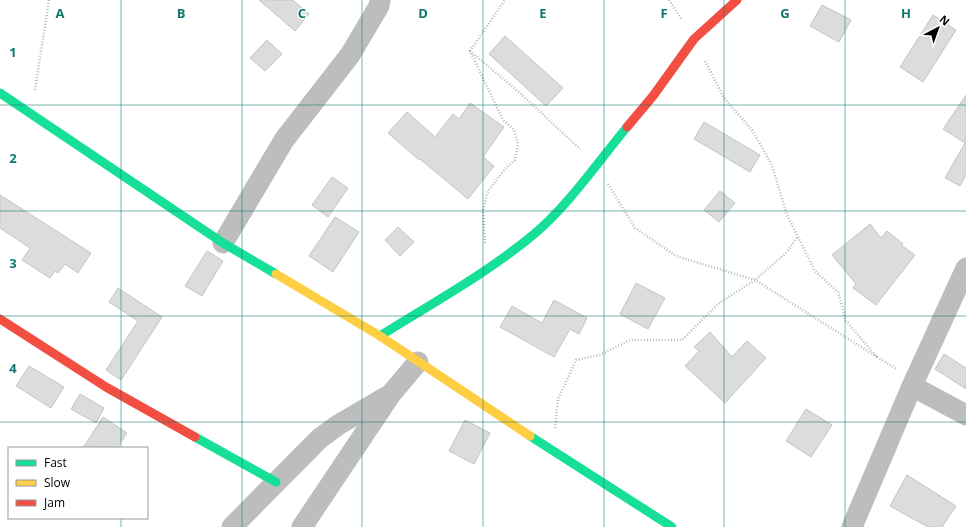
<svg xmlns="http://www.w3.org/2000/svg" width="966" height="527" font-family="'Open Sans',sans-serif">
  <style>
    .building { fill: #dcdcdc; stroke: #c4c4c4 }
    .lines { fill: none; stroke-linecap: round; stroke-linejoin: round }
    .path { stroke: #b8b8b8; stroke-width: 2.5; stroke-dasharray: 1 2; stroke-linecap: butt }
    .street { stroke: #bdbdbd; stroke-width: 21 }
    .fast { stroke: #16e098; stroke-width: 9 }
    .slow { stroke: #ffcf43; stroke-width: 9 }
    .jam { stroke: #f24e42; stroke-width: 9 }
    .grid { fill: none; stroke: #0f766e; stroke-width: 1; stroke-opacity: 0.55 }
    .grid-label { font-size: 13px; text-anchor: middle; font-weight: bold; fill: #0f766e; stroke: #fff; stroke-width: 3; stroke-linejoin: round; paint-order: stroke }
  </style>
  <rect width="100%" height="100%" fill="#fff"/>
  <!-- building -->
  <path class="building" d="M259 0H293L309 14 295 31Z
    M822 5 851 20 839 42 810 26Z
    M933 15 956 30 923 82 900 67Z
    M505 36 563 88 546 106 489 54Z
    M267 40 282 54 265 71 250 58Z
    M966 95V175L960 186 945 178 965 143 943 129Z
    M470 103 504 127 483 157 494 166 468 199 420 159 419 160 388 133 407 112 435 137 453 114 459 119Z
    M704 122 760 155 750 172 694 139Z
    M332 177 348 188 328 217 312 205Z
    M720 191 735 203 719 222 704 210Z
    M0 195 91 253 78 273 65 264 58 273 55 271 50 278 22 260 30 248 0 228Z
    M335 217 359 232 333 272 309 256Z
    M870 224 881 238 887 231 903 244 901 245 915 255 876 305 853 288 856 284 832 255Z
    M398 227 414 242 400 256 385 240Z
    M207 251 223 261 202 296 185 286Z
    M636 283 665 298 648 329 620 314Z
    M118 288 162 317 121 380 106 370 138 321 109 302Z
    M554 300 587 318 579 334 570 329 554 357 500 327 512 306 542 323Z
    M710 332 732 357 747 341 766 358 725 403 685 366 699 351 694 347Z
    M944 354 966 368V389L935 369Z
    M29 366 64 387 51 408 16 386Z
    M80 394 104 408 96 423 71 409Z
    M806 409 832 425 811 457 786 441Z
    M103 417 127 433 117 448H83Z
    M465 420 490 433 474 464 449 451Z
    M907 475 956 506 942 527H928L890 506Z"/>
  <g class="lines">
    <!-- path -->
    <path class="path" d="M669 0 682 20
      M470 51 520 93 580 149
      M705 61 724 98 752 130 772 165 787 215 815 271 838 292 846 321 877 357 897 369
      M35 90 49 0
      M608 184 635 228 676 256 755 280 877 357
      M485 243 483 210 488 191 505 169 515 160 518 144 514 130 503 120 470 51 505 0
      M555 428 558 399 576 360 600 355 630 340H682L718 304 755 280 787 252 798 236"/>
    <!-- street -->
    <path class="street" d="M223 243 284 140 350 55 379 6 380 0
      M912 386 966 415
      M232 527 319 439 338 425 391 394
      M302 527 391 394 418 362
      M852 527 912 386 966 268"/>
    <!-- fast -->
    <path class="fast" d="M0 93 223 243 276 274
      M380 336C431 304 486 274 533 235 567 207 598 162 627 127
      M530 436 672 527
      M195 437 276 482"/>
    <!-- slow -->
    <path class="slow" d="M276 274 380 336 530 436"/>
    <!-- jam -->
    <path class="jam" d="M627 127 653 96 694 39 737 0
      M0 319 106 387 195 437"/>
  </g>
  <!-- grid -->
  <path class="grid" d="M121 0V448M242 0V527M362 0V527M483 0V527M604 0V527M724 0V527M845 0V527M0 105H966M0 211H966M0 316H966M0 422H966M121 518V527"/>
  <g class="grid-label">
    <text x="60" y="18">A</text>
    <text x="181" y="18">B</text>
    <text x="302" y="18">C</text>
    <text x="423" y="18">D</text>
    <text x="543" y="18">E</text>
    <text x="664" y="18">F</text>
    <text x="785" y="18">G</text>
    <text x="906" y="18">H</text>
    <text x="13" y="57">1</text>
    <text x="13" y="163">2</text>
    <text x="13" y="268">3</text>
    <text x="13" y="373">4</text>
  </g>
  <!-- legend -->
  <rect x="8" y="447" width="140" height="72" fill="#ffffff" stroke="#999999"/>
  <rect x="16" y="460" width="20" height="6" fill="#16e098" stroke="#999999"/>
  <text x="44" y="467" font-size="12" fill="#000000">Fast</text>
  <rect x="16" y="480" width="20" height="6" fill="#ffcf43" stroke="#999999"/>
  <text x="44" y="487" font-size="12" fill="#000000">Slow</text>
  <rect x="16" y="500" width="20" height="6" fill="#f24e42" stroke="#999999"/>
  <text x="44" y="507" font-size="12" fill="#000000">Jam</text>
  <!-- north arrow -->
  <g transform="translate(938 28) rotate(41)" stroke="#ffffff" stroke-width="3" paint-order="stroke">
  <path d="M0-3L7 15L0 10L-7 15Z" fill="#000000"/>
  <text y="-6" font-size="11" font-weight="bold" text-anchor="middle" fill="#000000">N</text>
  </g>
</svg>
